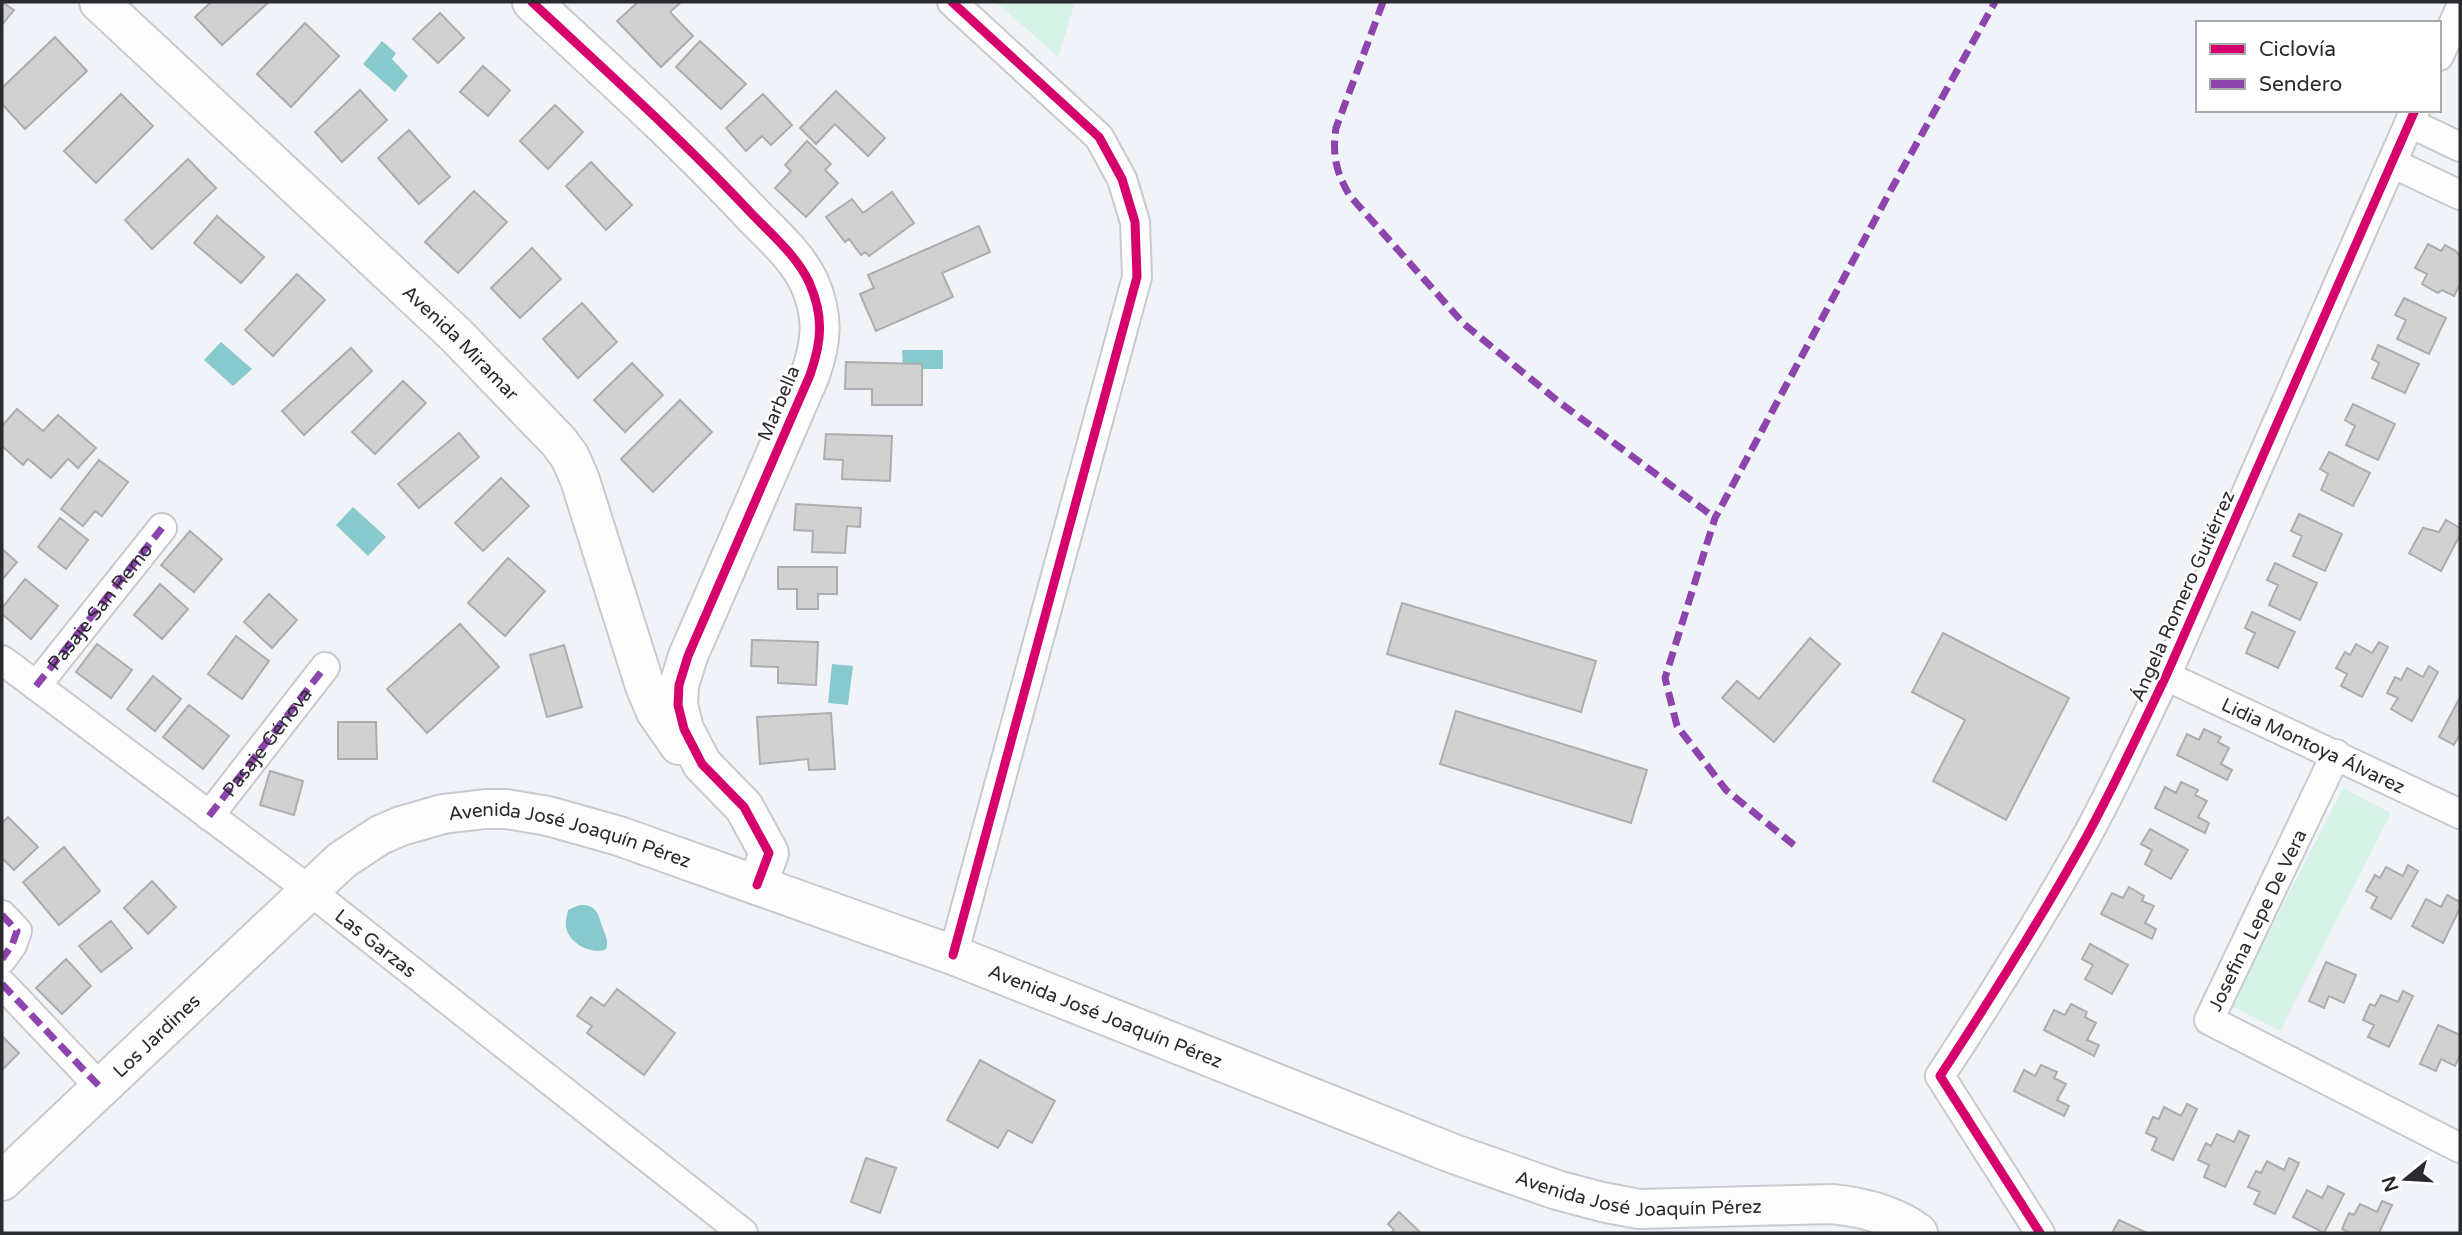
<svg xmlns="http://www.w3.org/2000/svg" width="2462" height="1235" font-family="'Varela Round',sans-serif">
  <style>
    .green { fill: #d7f2e6 }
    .water { fill: #88c9cd }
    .building { fill: #d1d1d2; stroke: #acadae; stroke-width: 2 }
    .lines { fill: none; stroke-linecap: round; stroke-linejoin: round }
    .street-casing { stroke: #c7cace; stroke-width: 32 }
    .secondary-casing { stroke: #c7cace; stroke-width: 42 }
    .street { stroke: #fdfdfe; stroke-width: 28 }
    .secondary { stroke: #fdfdfe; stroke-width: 38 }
    .quiet { stroke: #8e44ad; stroke-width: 7; stroke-dasharray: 14 7; stroke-linecap: butt }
    .cycleway-casing { stroke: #fff; stroke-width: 13 }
    .cycleway { stroke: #d6006c; stroke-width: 9 }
    .labels { text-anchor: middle; stroke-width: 5; stroke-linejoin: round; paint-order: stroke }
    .street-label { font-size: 19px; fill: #292b2f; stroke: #fff }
  </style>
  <rect width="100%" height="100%" fill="#f0f4f8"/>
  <!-- green -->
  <path class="green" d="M996 2H1072L1074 6 1058 57Z
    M2343 788 2391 813 2280 1031 2231 1006Z"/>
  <!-- water -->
  <path class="water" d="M382 41 396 53 392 59 408 76 395 92 363 64Z
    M221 342 252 369 233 386 204 360Z
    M902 350H943V369H903Z
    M353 507 386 537 368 556 336 525Z
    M832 664 853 666 848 705 828 703Z
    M579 905C595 904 598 912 602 926 605 935 609 940 606 949 593 956 568 943 566 927 565 922 567 916 568 910Z"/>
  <!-- building -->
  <path class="building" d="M2 2 14 10 2 25Z
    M211 2H269L222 45 195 17Z
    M638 2H681L670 12 693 36 661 67 617 21Z
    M440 13 464 38 438 63 413 39Z
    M305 23 339 56 291 107 257 74Z
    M55 37 87 71 25 129 2 104V88Z
    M700 41 746 84 721 109 676 67Z
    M483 66 510 90 488 116 460 92Z
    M360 90 387 120 342 162 315 132Z
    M836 91 885 138 868 156 835 124 816 144 800 128Z
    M121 94 153 126 96 183 64 151Z
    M763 94 792 125 771 145 762 136 746 151 726 128Z
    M555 105 583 132 548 169 520 141Z
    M409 130 450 177 419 204 378 158Z
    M807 141 831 164 825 170 838 183 806 217 775 188 791 171 785 165Z
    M188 159 216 188 152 249 125 220Z
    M591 162 632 205 606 230 566 186Z
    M474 191 507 222 458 273 425 242Z
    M892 192 914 223 869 256 865 252 861 255 849 239 845 242 826 217 852 199 863 213Z
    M217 216 264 257 241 283 194 243Z
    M979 226 990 252 942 273 953 297 876 331 860 294 874 288 868 275Z
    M2428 244 2441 251 2445 245 2456 251 2460 257V284L2454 296 2442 290 2438 293 2422 284 2427 274 2415 268Z
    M532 248 561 279 520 318 491 288Z
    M297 274 325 300 273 356 245 330Z
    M2404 298 2446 318 2429 354 2397 339 2406 320 2395 315Z
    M582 303 617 342 578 378 543 339Z
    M2378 345 2419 364 2405 393 2372 378 2379 363 2372 359Z
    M351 348 372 371 304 435 282 411Z
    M846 362 922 364V405H872V389H845Z
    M632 363 663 395 625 432 594 400Z
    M403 381 426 403 375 454 352 432Z
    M680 400 712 432 653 492 621 459Z
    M2353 404 2395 424 2378 460 2346 445 2355 426 2345 420Z
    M17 409 43 431 58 415 96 448 78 468 68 459 51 478 28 459 23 465 2 446V426Z
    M459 433 479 457 419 508 398 484Z
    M826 434 892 436 890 481 842 479 843 460 824 459Z
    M2329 452 2370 473 2353 506 2321 490 2328 474 2320 469Z
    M99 460 128 482 102 516 95 511 83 526 61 509Z
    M501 478 529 506 483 551 455 523Z
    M796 504 861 508 860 527 847 526 845 553 812 552 813 531 794 530Z
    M2299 514 2342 534 2325 571 2293 556 2302 536 2291 531Z
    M60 518 88 540 66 569 38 547Z
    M2446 520 2460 528V535L2441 571 2409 553 2423 528 2439 532Z
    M190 531 222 559 194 592 161 565Z
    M2 549 17 562 2 580Z
    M508 558 545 591 505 636 468 603Z
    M2275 563 2317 583 2300 620 2269 605 2278 585 2267 580Z
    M778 567H837V594H818V609H797V589H778Z
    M25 579 58 606 31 639 2 614V608Z
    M160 584 188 609 162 639 134 615Z
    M269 594 297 620 272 648 244 622Z
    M1402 603 1596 661 1581 712 1387 654Z
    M2252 612 2295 632 2278 668 2246 653 2255 633 2245 628Z
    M460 624 499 667 427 733 387 689Z
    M1943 633 2069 698 2006 820 1933 781 1965 720 1912 692Z
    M236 636 269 661 242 699 208 674Z
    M1810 638 1840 664 1774 742 1722 698 1737 681 1759 699Z
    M752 640 818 642 816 685 778 683V667L751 666Z
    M2379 642 2388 647 2362 697 2341 686 2347 674 2336 668 2345 652 2350 655 2356 644 2372 653Z
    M97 644 132 670 111 698 76 672Z
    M564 645 582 707 547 717 530 655Z
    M2429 666 2438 672 2412 721 2391 709 2398 698 2387 693 2395 677 2401 680 2407 668 2423 677Z
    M153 676 181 699 155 731 127 709Z
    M2459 699 2460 734 2454 745 2439 737Z
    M189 705 229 736 203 769 163 737Z
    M1456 711 1647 770 1631 823 1440 764Z
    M831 713 835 769 809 770 808 759 760 764 757 717Z
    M338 722H376L377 759H338Z
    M2204 729 2221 737 2218 742 2229 748 2221 764 2232 770 2227 780 2177 755 2187 734 2199 740Z
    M270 771 303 781 294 815 260 805Z
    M2181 782 2198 790 2195 795 2207 801 2198 817 2209 823 2205 833 2155 808 2165 787 2176 793Z
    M8 817 38 847 14 870 2 858V823Z
    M2150 829 2188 850 2171 879 2145 864 2152 850 2141 844Z
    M64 847 100 891 59 925 23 882Z
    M2408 865 2418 871 2391 919 2371 908 2377 897 2366 891 2375 875 2380 878 2386 867 2403 876Z
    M152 881 176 907 148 934 124 908Z
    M2129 887 2144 896 2142 901 2154 906 2145 923 2156 929 2152 939 2101 914 2112 893 2123 898Z
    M2447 895 2460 902V908L2443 943 2412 926 2426 899 2441 907Z
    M111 921 132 948 101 972 79 946Z
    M2090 944 2128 965 2112 994 2085 979 2093 965 2082 959Z
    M66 959 91 986 62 1014 36 988Z
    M2326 962 2356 975 2344 1003 2329 996 2324 1008 2309 1001Z
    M617 989 675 1033 644 1075 587 1033 592 1026 577 1016 591 997 604 1006Z
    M2403 991 2413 996 2389 1047 2368 1037 2374 1025 2363 1020 2370 1004 2375 1006 2381 995 2398 1002Z
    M2071 1004 2087 1012 2085 1017 2096 1023 2087 1040 2099 1045 2094 1056 2044 1030 2054 1010 2065 1015Z
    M2438 1025 2460 1035V1055L2455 1066 2441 1059 2436 1071 2420 1064Z
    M2 1036 19 1053 2 1070Z
    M980 1060 1055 1101 1032 1143 1008 1130 998 1148 947 1120Z
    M2041 1065 2057 1072 2054 1078 2066 1084 2057 1100 2069 1106 2064 1116 2014 1091 2024 1070 2035 1076Z
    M2187 1104 2197 1109 2173 1160 2152 1150 2157 1138 2146 1133 2153 1117 2159 1119 2164 1107 2181 1116Z
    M2239 1131 2249 1136 2225 1187 2204 1177 2209 1165 2198 1160 2206 1143 2211 1146 2217 1134 2234 1142Z
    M866 1158 896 1168 880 1213 851 1202Z
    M2289 1158 2299 1163 2275 1214 2254 1204 2260 1192 2248 1187 2256 1171 2261 1173 2267 1161 2284 1170Z
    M2328 1186 2344 1194 2324 1233 2293 1217 2307 1190 2322 1198Z
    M2382 1201 2392 1205 2379 1233H2350L2342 1229 2349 1213 2354 1215 2360 1204 2377 1212Z
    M1399 1212 1421 1233H1391L1394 1230 1388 1224Z
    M2119 1220 2147 1233H2112Z"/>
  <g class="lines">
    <!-- street casing -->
    <g class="street-casing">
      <g id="street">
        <path d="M952 2 1099 137 1122 179 1135 222 1137 277 953 955"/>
        <path d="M2439 56 2460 9"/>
        <path d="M2410 123 2460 147"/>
        <path d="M2392 163 2460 195"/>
        <path id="s1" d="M2 660 309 890 743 1233"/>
        <path id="s2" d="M2166 676 2460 814"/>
        <path d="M36 686 162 528"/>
        <path d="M2336 754 2209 1020 2460 1148"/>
        <path d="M209 816 325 667"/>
        <path d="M2 915 17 931 12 945 2 959"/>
        <path d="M2 984 99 1086"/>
        <path d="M2040 1233 1940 1076C1990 1000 2038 923 2083 843 2113 789 2139 732 2166 676L2415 110"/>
      </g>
    </g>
    <!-- secondary casing -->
    <g class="secondary-casing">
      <g id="secondary">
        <path id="s3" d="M99 2 456 335 559 442 570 457 580 480 645 686 656 712 679 745"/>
        <path d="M532 2C606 71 682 139 751 213 771 234 796 255 809 282 824 316 822 341 810 375L688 656 679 685 678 705 684 729 702 764 744 807 769 853 757 885"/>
        <path id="s4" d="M2 1181 342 860 380 835 401 826 443 814 485 809H506L548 816 619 836 953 955 1454 1154 1557 1190 1602 1202 1639 1209 1832 1204C1861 1207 1894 1215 1918 1233"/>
      </g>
    </g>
    <!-- street -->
    <use href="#street" class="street"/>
    <!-- secondary -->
    <use href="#secondary" class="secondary"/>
    <!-- quiet -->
    <g class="quiet">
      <path d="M1383 2 1336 128C1332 155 1336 173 1350 196L1464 324 1559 402 1715 518"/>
      <path id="s5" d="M36 686 162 528"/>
      <path id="s6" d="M209 816 325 667"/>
      <path d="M1794 845 1726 790 1677 726 1665 678 1715 518 1892 188 1995 2"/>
      <path d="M2 915 17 931 12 945 2 959"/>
      <path d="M2 984 99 1086"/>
    </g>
    <!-- cycleway casing -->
    <g class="cycleway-casing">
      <path id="cycleway" d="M532 2C606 71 682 139 751 213 771 234 796 255 809 282 824 316 822 341 810 375L688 656 679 685 678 705 684 729 702 764 744 807 769 853 757 885
        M952 2 1099 137 1122 179 1135 222 1137 277 953 955
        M2040 1233 1940 1076C1990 1000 2038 923 2083 843 2113 789 2139 732 2166 676L2415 110"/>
    </g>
    <!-- cycleway -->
    <use href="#cycleway" class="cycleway"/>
  </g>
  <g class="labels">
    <!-- street labels -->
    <g class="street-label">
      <text dy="7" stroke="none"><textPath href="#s3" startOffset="497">Avenida Miramar</textPath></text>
      <text transform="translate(778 403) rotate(-67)" y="7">Marbella</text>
      <text transform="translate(2182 596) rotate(-66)" y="7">Ángela Romero Gutiérrez</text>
      <text dy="7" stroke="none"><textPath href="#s5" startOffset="102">Pasaje San Remo</textPath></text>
      <text dy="7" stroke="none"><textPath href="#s6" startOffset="94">Pasaje Génova</textPath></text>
      <text dy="7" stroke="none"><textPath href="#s2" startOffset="163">Lidia Montoya Álvarez</textPath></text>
      <text dy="7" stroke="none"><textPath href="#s4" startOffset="710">Avenida José Joaquín Pérez</textPath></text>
      <text transform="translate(2257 920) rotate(-64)" y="7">Josefina Lepe De Vera</text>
      <text dy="7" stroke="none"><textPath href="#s1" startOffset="469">Las Garzas</textPath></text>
      <text dy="7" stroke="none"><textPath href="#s4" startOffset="1278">Avenida José Joaquín Pérez</textPath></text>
      <text dy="7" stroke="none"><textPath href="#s4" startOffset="212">Los Jardines</textPath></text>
      <text dy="7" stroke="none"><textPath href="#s4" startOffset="1844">Avenida José Joaquín Pérez</textPath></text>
    </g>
  </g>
  <!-- border -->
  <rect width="2462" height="1235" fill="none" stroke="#292b2f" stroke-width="7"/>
  <!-- legend -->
  <rect x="2196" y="21" width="245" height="91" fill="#ffffff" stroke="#a9aaac" stroke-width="2"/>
  <rect x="2210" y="44" width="35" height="10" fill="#d6006c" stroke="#a9aaac" stroke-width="2"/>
  <text x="2259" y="56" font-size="21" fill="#292b2f">Ciclovía</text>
  <rect x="2210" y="79" width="35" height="10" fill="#8e44ad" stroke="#a9aaac" stroke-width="2"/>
  <text x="2259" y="91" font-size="21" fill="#292b2f">Sendero</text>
  <!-- north arrow -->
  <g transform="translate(2406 1179) rotate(252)" stroke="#ffffff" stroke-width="5" paint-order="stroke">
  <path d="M0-5L12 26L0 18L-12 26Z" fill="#292b2f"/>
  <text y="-10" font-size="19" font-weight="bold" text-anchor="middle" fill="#292b2f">N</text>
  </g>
</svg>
